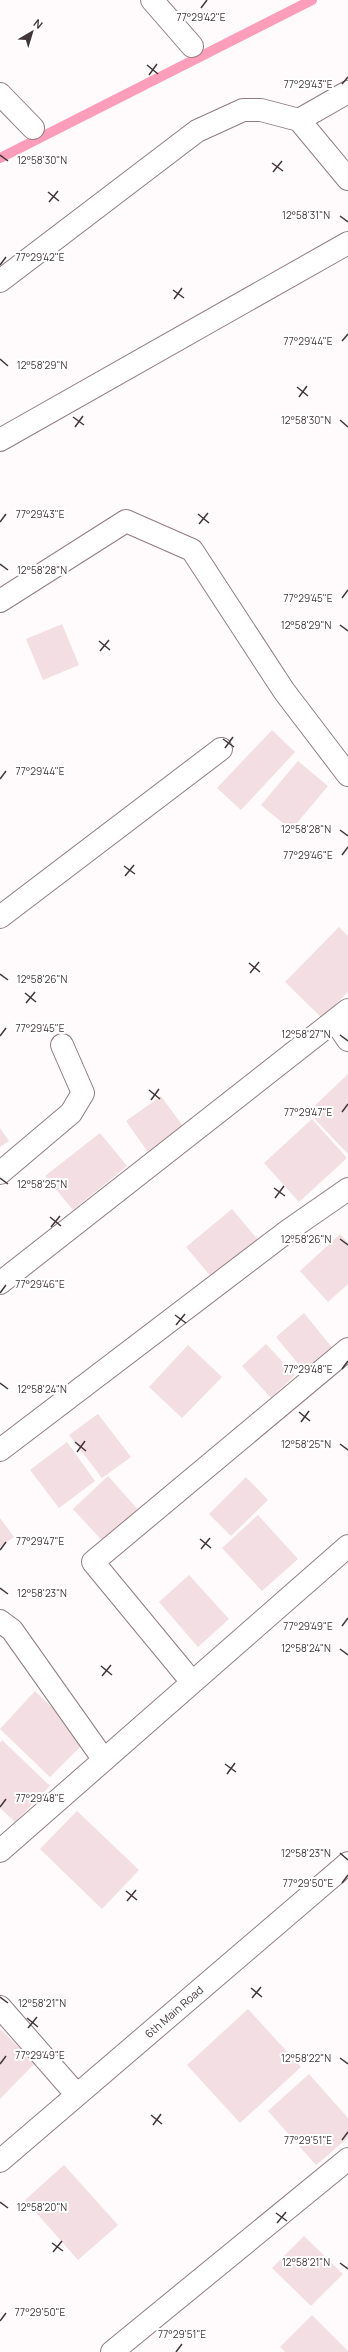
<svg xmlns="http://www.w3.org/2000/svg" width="348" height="2352" font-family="Manrope,sans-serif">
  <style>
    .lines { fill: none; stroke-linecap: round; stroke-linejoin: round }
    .stream { stroke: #fc9dbc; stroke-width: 10 }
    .building { fill: #f3dee4 }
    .minor-casing { stroke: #917c81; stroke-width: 24 }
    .minor { stroke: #fff; stroke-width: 22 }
    .ticks { fill: none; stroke: #41373a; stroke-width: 1.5 }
    .labels { text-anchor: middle; stroke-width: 4; stroke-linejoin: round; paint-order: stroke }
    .street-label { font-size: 11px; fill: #41373a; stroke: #fff }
    .ticks-label { font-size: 10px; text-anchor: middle; fill: #41373a; stroke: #fff; stroke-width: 4; stroke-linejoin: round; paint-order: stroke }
  </style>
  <rect width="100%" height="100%" fill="#fffafb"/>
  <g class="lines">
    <!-- stream -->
    <path class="stream" d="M0 158 312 0"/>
  </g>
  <!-- building -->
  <path class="building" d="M62 624 79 665 43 680 26 639Z
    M272 730 295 752 241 810 217 788Z
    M298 761 328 786 291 830 261 805Z
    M339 927 348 936V992L322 1018 285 982Z
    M348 1074V1154L308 1112Z
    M161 1096 185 1129 150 1155 126 1121Z
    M312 1119 347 1158 299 1202 264 1163Z
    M0 1128 9 1141 0 1147Z
    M100 1133 127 1166 73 1210 45 1176Z
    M232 1209 259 1241 213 1279 186 1247Z
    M340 1234 348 1243V1284L328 1302 300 1271Z
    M304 1313 334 1350 306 1373 276 1337Z
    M266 1344 295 1375 271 1398 242 1366Z
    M188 1345 222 1377 182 1418 149 1387Z
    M98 1414 131 1457 102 1478 69 1435Z
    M67 1442 95 1481 59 1508 30 1470Z
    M108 1476 141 1513 106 1545 73 1509Z
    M246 1477 268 1500 231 1536 209 1514Z
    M258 1515 298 1559 262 1591 222 1548Z
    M0 1518 14 1537 0 1547Z
    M189 1575 229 1619 198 1647 159 1602Z
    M35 1691 86 1741 50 1777 0 1729Z
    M2 1740 50 1786 15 1822 0 1808V1743Z
    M77 1811 139 1870 102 1909 40 1849Z
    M248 2009 301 2067 240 2123 187 2065Z
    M0 2029 35 2063 0 2099Z
    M309 2074 348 2118V2138L316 2165 268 2111Z
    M64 2165 118 2225 78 2260 25 2200Z
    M304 2236 343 2274 311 2306 272 2268Z
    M312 2315 348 2351V2352H285L280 2347Z"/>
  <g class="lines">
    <!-- minor casing -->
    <g class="minor-casing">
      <path id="minor" d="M152 0 192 46
        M348 92 299 120 348 179
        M0 94 33 128
        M0 281 197 131 243 110H261L299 120
        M0 440 348 243
        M0 601 126 521 192 550 284 691 348 775
        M0 917 221 749
        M335 1021 348 1040
        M0 1173 71 1113 83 1093 62 1045
        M0 1283 348 1010
        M0 1450 289 1230 348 1189
        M0 1621 12 1630 104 1760
        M192 1682 93 1562 348 1349
        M0 1851 348 1546
        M0 2007 77 2095
        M0 2161 348 1863
        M112 2352 348 2159"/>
    </g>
    <!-- minor -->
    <use href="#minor" class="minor"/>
  </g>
  <!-- ticks -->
  <path class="ticks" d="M201 8 207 0M147 65 158 74M149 75 157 64M342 84 348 77M0 155 8 161M272 163 283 171M273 172 282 161M48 192 59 201M49 202 58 191M340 216 348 222M0 265 6 257M173 290 184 298M174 299 182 288M342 341 348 334M0 359 8 366M297 387 308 396M299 397 307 386M73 417 84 425M340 420 348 427M75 427 83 416M198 514 209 523M0 522 6 514M199 524 208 513M0 564 8 570M342 598 348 590M340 625 348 631M99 641 110 650M100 651 109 640M223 739 234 747M225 748 233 737M0 779 6 771M340 830 348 836M342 855 348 847M124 866 135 874M125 876 134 865M249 963 260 972M250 973 259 962M0 974 8 980M25 993 36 1002M26 1003 35 992M340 1035 348 1041M0 1036 6 1028M149 1090 160 1099M151 1100 159 1089M342 1112 348 1104M0 1178 8 1184M274 1188 285 1196M275 1198 284 1186M50 1217 61 1226M51 1227 60 1216M340 1239 348 1245M0 1293 6 1285M175 1315 186 1323M176 1325 185 1314M342 1369 348 1361M0 1383 8 1389M299 1412 310 1421M301 1422 309 1411M75 1442 86 1451M340 1444 348 1450M77 1452 85 1441M200 1539 211 1548M201 1549 210 1538M0 1550 6 1542M0 1588 8 1594M342 1626 348 1618M340 1649 348 1655M101 1666 112 1675M102 1676 111 1665M225 1764 236 1772M227 1774 235 1763M0 1807 6 1799M340 1853 348 1860M342 1883 348 1875M126 1891 137 1900M127 1901 136 1890M251 1988 262 1997M0 1997 8 2003M252 1998 261 1987M27 2018 38 2027M28 2028 37 2017M340 2058 348 2064M0 2064 6 2056M151 2115 162 2124M153 2125 161 2114M342 2140 348 2132M0 2202 8 2208M276 2213 287 2221M277 2223 286 2212M52 2243 63 2251M53 2252 62 2241M340 2263 348 2269M0 2321 6 2313M176 2352 182 2344"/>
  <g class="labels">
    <!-- street labels -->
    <g class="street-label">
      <text transform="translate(174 2012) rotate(-41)" y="4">6th Main Road</text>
    </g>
  </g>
  <g class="ticks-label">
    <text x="201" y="21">77°29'42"E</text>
    <text x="308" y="88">77°29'43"E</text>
    <text x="42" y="164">12°58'30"N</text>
    <text x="306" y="219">12°58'31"N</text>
    <text x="40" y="261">77°29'42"E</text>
    <text x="308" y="345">77°29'44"E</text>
    <text x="42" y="369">12°58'29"N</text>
    <text x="306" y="424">12°58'30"N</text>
    <text x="40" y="518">77°29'43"E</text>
    <text x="42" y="574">12°58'28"N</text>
    <text x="308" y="602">77°29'45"E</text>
    <text x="306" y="629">12°58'29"N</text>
    <text x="40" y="775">77°29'44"E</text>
    <text x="306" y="833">12°58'28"N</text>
    <text x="308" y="859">77°29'46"E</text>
    <text x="42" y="983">12°58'26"N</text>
    <text x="40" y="1032">77°29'45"E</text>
    <text x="306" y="1038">12°58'27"N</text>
    <text x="308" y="1116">77°29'47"E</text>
    <text x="42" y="1188">12°58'25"N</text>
    <text x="306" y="1243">12°58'26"N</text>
    <text x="40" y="1288">77°29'46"E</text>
    <text x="308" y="1373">77°29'48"E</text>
    <text x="42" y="1393">12°58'24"N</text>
    <text x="306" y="1448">12°58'25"N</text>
    <text x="40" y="1545">77°29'47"E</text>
    <text x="42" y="1597">12°58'23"N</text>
    <text x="308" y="1630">77°29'49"E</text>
    <text x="306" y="1652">12°58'24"N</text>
    <text x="40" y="1802">77°29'48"E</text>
    <text x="306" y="1857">12°58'23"N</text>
    <text x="308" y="1887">77°29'50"E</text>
    <text x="42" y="2007">12°58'21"N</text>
    <text x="40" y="2059">77°29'49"E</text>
    <text x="306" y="2062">12°58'22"N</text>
    <text x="308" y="2144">77°29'51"E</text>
    <text x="42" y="2211">12°58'20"N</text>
    <text x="306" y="2266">12°58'21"N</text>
    <text x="40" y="2316">77°29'50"E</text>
    <text x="182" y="2338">77°29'51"E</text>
  </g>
  <!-- north arrow -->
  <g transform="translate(32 32) rotate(38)" stroke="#ffffff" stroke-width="3" paint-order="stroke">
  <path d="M0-3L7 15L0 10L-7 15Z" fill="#41373a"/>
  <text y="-6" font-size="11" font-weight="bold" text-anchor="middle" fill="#41373a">N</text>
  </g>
</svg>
